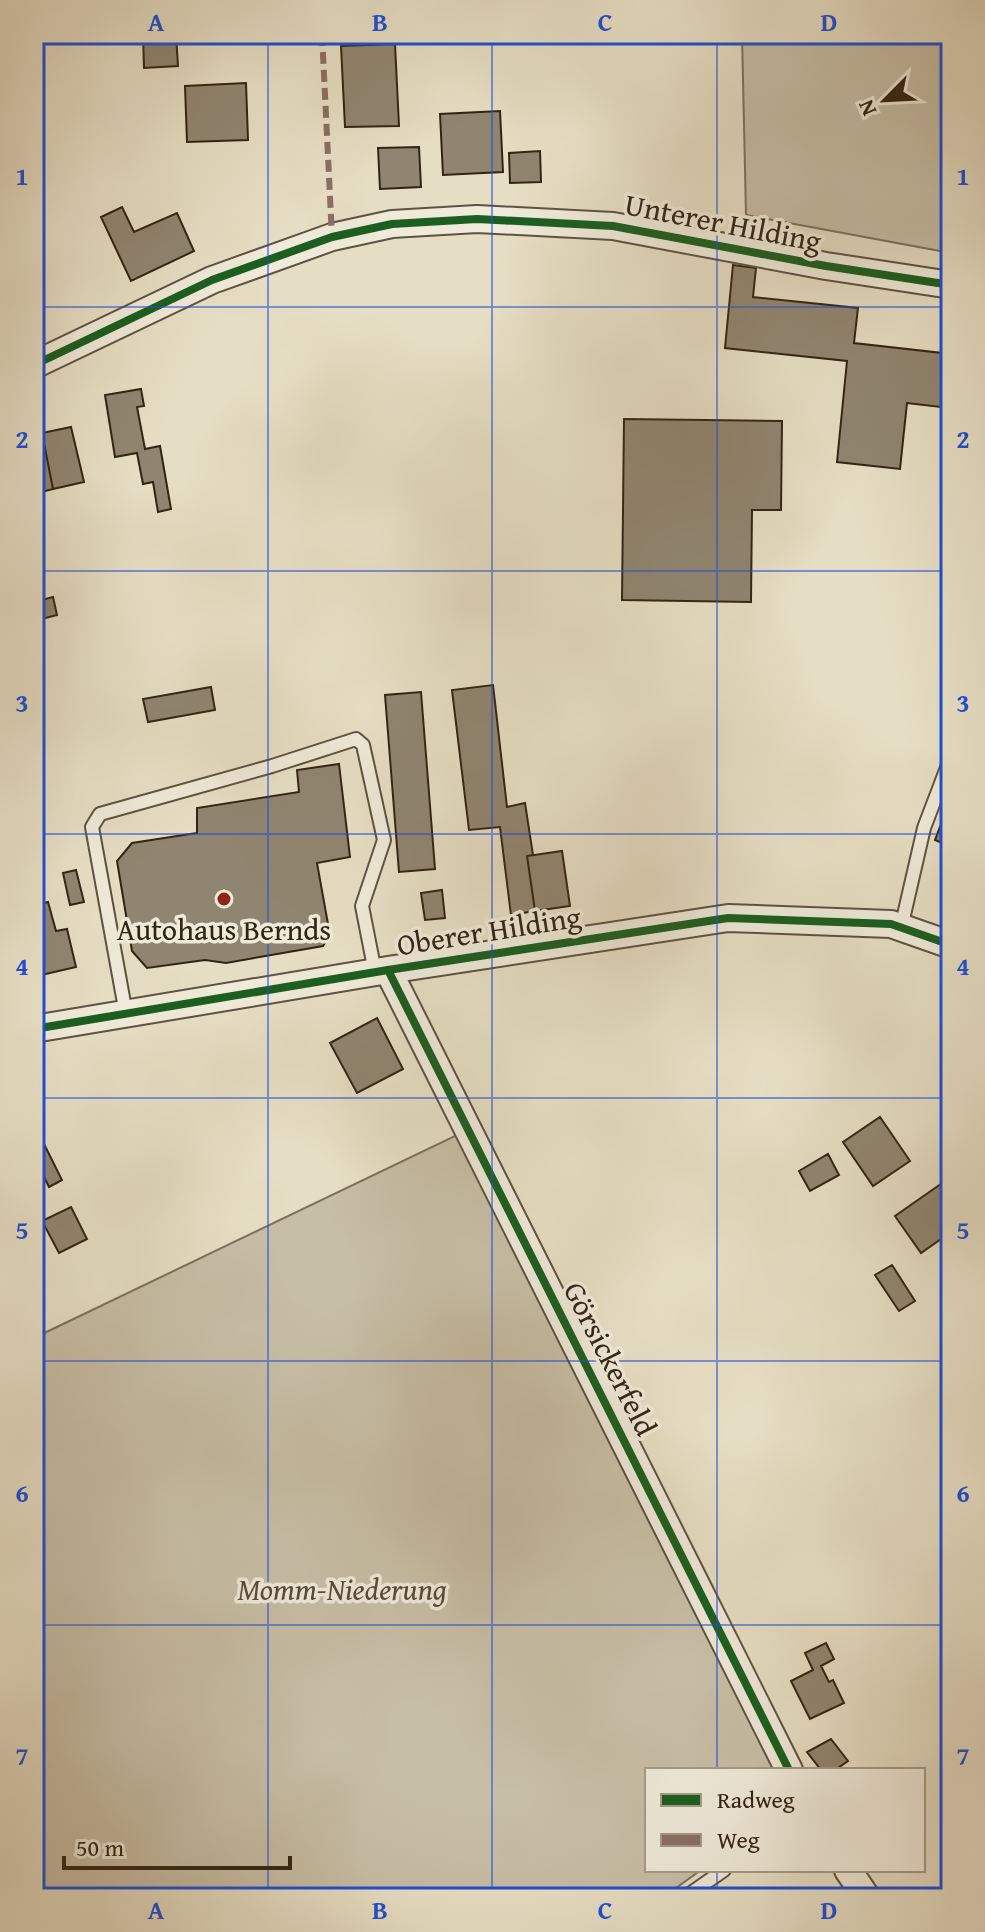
<svg xmlns="http://www.w3.org/2000/svg" width="985" height="1932" font-family="'Gentium Book Plus',serif">
  <style>
    .green { fill: #c7bea6; stroke: #7c715d; stroke-width: 2 }
    .building { fill: #908570; stroke: #322414; stroke-width: 2 }
    .lines { fill: none; stroke-linecap: round; stroke-linejoin: round }
    .lane-casing { stroke: #5f5240; stroke-width: 16 }
    .street-casing { stroke: #5f5240; stroke-width: 30 }
    .lane { stroke: #efead9; stroke-width: 12 }
    .street { stroke: #efead9; stroke-width: 26 }
    .quiet { stroke: #8d6e63; stroke-width: 6; stroke-dasharray: 12 6; stroke-linecap: butt }
    .cycleway-casing { stroke: #efead9; stroke-width: 13 }
    .cycleway { stroke: #1b5e20; stroke-width: 8 }
    .grid { fill: none; stroke: #1d4ed8; stroke-width: 2; stroke-opacity: 0.55 }
    .poi-dot { fill: #8f2418; stroke: #efead9; stroke-width: 3 }
    .labels { text-anchor: middle; stroke-width: 7; stroke-linejoin: round; paint-order: stroke }
    .street-label { font-size: 30px; fill: #322414; stroke: #efead9 }
    .poi-label { font-size: 30px; fill: #322414; stroke: #efead9 }
    .park-label { font-size: 30px; font-style: italic; fill: #574a38; stroke: #efead9 }
    .neatline { fill: none; stroke: #1d4ed8; stroke-width: 3 }
    .grid-label { font-size: 26px; text-anchor: middle; font-weight: bold; fill: #1d4ed8 }
  </style>
  <rect width="100%" height="100%" fill="#e6dec4"/>
  <filter id="stains"><feTurbulence type="fractalNoise" baseFrequency=".0025" numOctaves="4"/><feColorMatrix values="0 0 0 0 .2 0 0 0 0 .09 0 0 0 0 .02 0 0 0 .5 -.17"/></filter>
  <radialGradient id="worn" r=".72"><stop offset=".6" stop-color="#630" stop-opacity="0"/><stop offset="1" stop-color="#630" stop-opacity=".3"/></radialGradient>
  <!-- green -->
  <path class="green" d="M742 34H951V253L746 215Z
    M459 1134 775 1770H647V1870H701L662 1898H34V1338Z"/>
  <!-- building -->
  <path class="building" d="M143 34H176L178 66 144 68Z
    M395 44 399 126 345 127 341 46Z
    M246 83 248 140 187 142 185 86Z
    M500 111 503 172 443 175 440 114Z
    M419 147 421 187 380 189 378 148Z
    M540 151 541 182 510 183 509 153Z
    M122 207 134 232 177 213 194 251 131 281 101 217Z
    M733 265 756 268 753 297 858 308 854 343 951 354 949 408 907 403 900 469 837 462 847 361 725 348Z
    M141 389 144 406 137 407 145 449 160 446 171 509 158 512 153 482 143 484 137 453 115 457 105 395Z
    M624 419 782 421 781 510H752L751 602 622 600Z
    M71 427 84 482 53 489 42 433Z
    M42 433 53 489 34 494V435Z
    M53 597 57 615 34 621V602Z
    M493 685 507 807 525 803 533 855 527 856 535 911 511 915 500 827 469 830 452 690Z
    M211 687 215 710 148 722 143 699Z
    M421 692 435 869 399 872 385 695Z
    M339 764 350 857 317 863 330 935 323 946 226 963 205 960 147 968 132 951 117 861 132 843 197 833V808L299 792 297 770Z
    M951 798V847L935 840Z
    M562 851 570 906 535 911 527 856Z
    M76 870 84 902 70 905 63 873Z
    M442 890 445 918 425 920 421 893Z
    M48 902 56 931 67 929 76 967 37 976 34 961V905Z
    M377 1018 403 1069 357 1093 330 1043Z
    M880 1117 910 1161 873 1186 843 1142Z
    M40 1136 62 1180 49 1187 34 1156V1139Z
    M828 1154 839 1175 810 1191 799 1171Z
    M951 1177V1232L921 1253 895 1216Z
    M71 1207 87 1239 59 1253 42 1221Z
    M892 1265 915 1301 899 1311 875 1275Z
    M826 1643 834 1659 821 1666 829 1682 833 1680 844 1703 810 1719 791 1681 813 1670 805 1653Z
    M831 1739 848 1761 835 1770H821L807 1752Z"/>
  <g class="lines">
    <!-- lane casing -->
    <g class="lane-casing">
      <path id="lane" d="M901 928 924 828 951 757
        M126 1014 92 827 100 814 272 766 356 739 363 745 384 840 362 906 375 972
        M684 1898 724 1870"/>
    </g>
    <!-- street casing -->
    <g class="street-casing">
      <path id="street" d="M34 365 212 280 332 237 392 224 477 219 613 226 826 266 951 285
        M388 970 789 1770
        M34 1029 388 970 728 918 891 924 951 945
        M848 1870 867 1898"/>
    </g>
    <!-- lane -->
    <use href="#lane" class="lane"/>
    <!-- street -->
    <use href="#street" class="street"/>
    <!-- quiet -->
    <path class="quiet" d="M322 34 332 237"/>
    <!-- cycleway casing -->
    <g class="cycleway-casing">
      <path id="cycleway" d="M34 365 212 280 332 237 392 224 477 219 613 226 826 266 951 285
        M388 970 789 1770
        M34 1029 388 970 728 918 891 924 951 945"/>
    </g>
    <!-- cycleway -->
    <use href="#cycleway" class="cycleway"/>
  </g>
  <!-- grid -->
  <path class="grid" d="M268 34V1898M492 34V1898M717 34V1770M34 307H951M34 571H951M34 834H951M34 1098H951M34 1361H951M34 1625H951M717 1870V1898"/>
  <!-- markers -->
  <circle class="poi-dot" cx="224" cy="899" r="8"/>
  <g class="labels">
    <!-- street labels -->
    <g class="street-label">
      <text transform="translate(723 223) rotate(11)" y="10">Unterer Hilding</text>
      <text transform="translate(489 931) rotate(-9)" y="10">Oberer Hilding</text>
      <text transform="translate(610 1359) rotate(63)" y="10">Görsickerfeld</text>
    </g>
    <!-- poi labels -->
    <g class="poi-label">
      <text x="224" y="940">Autohaus Bernds</text>
    </g>
    <!-- park labels -->
    <g class="park-label">
      <text x="342" y="1600">Momm-Niederung</text>
    </g>
  </g>
  <!-- margin -->
  <rect width="985" height="1932" fill="none" stroke="#e6dec4" stroke-width="88"/>
  <!-- legend -->
  <rect x="645" y="1768" width="280" height="104" fill="#efead9" stroke="#a39b8a" stroke-width="2"/>
  <rect x="661" y="1794" width="40" height="12" fill="#1b5e20" stroke="#a39b8a" stroke-width="2"/>
  <text x="717" y="1808" font-size="24" fill="#322414">Radweg</text>
  <rect x="661" y="1834" width="40" height="12" fill="#8d6e63" stroke="#a39b8a" stroke-width="2"/>
  <text x="717" y="1848" font-size="24" fill="#322414">Weg</text>
  <!-- north arrow -->
  <g transform="translate(885 100) rotate(246)" stroke="#efead9" stroke-width="6" paint-order="stroke">
  <path d="M0-6L14 30L0 20L-14 30Z" fill="#322414"/>
  <text y="-12" font-size="22" font-weight="bold" text-anchor="middle" fill="#322414">N</text>
  </g>
  <!-- scale -->
  <path d="M64 1856v12h226v-12" fill="none" stroke="#322414" stroke-width="4"/>
  <text x="76" y="1856" font-size="24" fill="#322414" stroke="#efead9" stroke-width="6" paint-order="stroke">50 m</text>
  <rect x="44" y="44" width="897" height="1844" class="neatline"/>
  <g class="grid-label">
    <text x="156" y="31">A</text>
    <text x="380" y="31">B</text>
    <text x="605" y="31">C</text>
    <text x="829" y="31">D</text>
    <text x="22" y="185">1</text>
    <text x="963" y="185">1</text>
    <text x="22" y="448">2</text>
    <text x="963" y="448">2</text>
    <text x="22" y="712">3</text>
    <text x="963" y="712">3</text>
    <text x="22" y="975">4</text>
    <text x="963" y="975">4</text>
    <text x="22" y="1239">5</text>
    <text x="963" y="1239">5</text>
    <text x="22" y="1502">6</text>
    <text x="963" y="1502">6</text>
    <text x="22" y="1765">7</text>
    <text x="963" y="1765">7</text>
    <text x="156" y="1919">A</text>
    <text x="380" y="1919">B</text>
    <text x="605" y="1919">C</text>
    <text x="829" y="1919">D</text>
  </g>
  <rect width="100%" height="100%" filter="url(#stains)"/>
  <rect width="100%" height="100%" fill="url(#worn)"/>
</svg>
